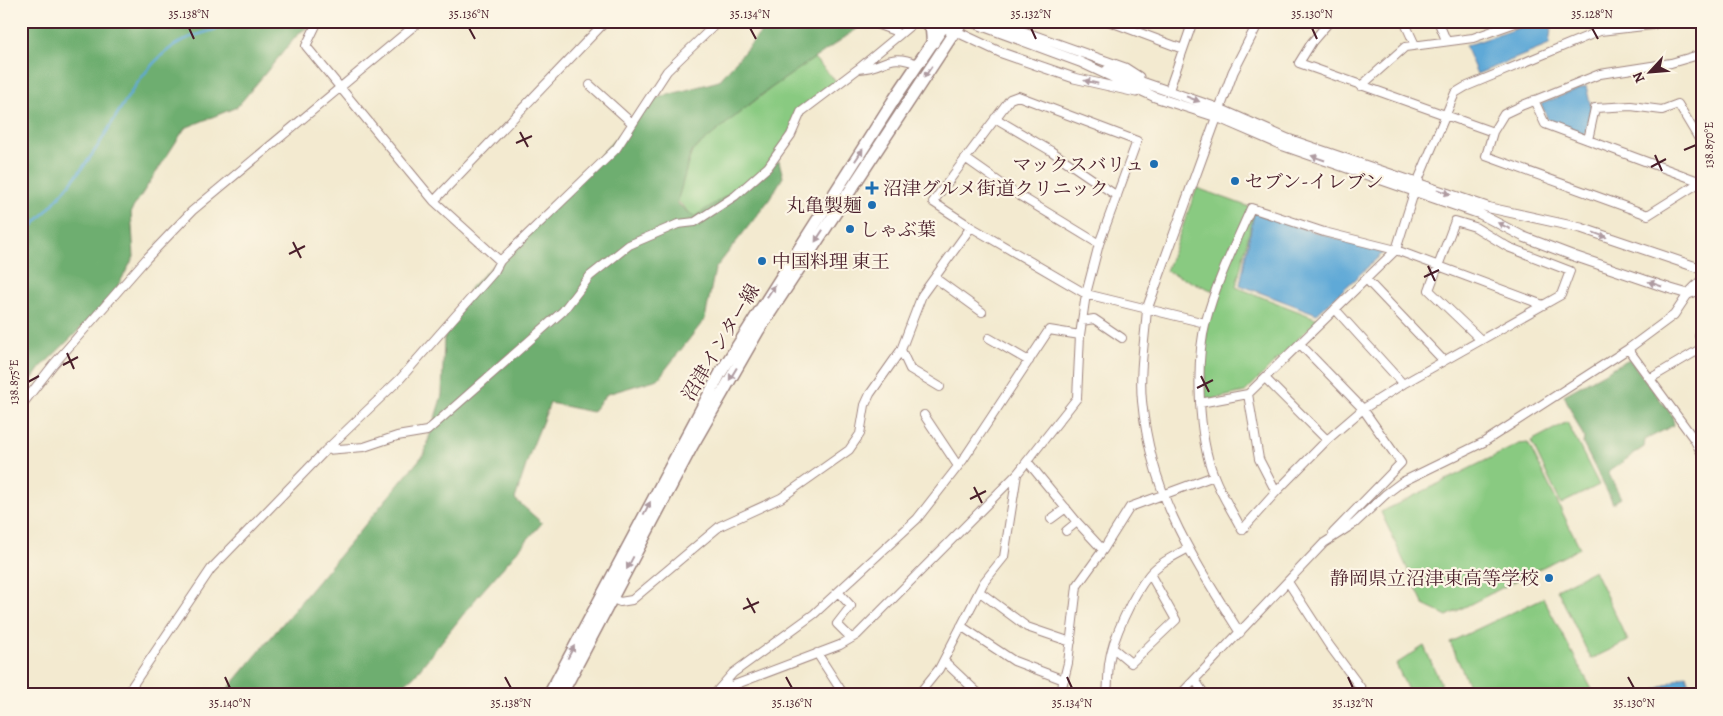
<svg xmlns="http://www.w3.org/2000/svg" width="1723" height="716" font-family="Alegreya,'Noto Serif JP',serif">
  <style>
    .green { fill: #89ca81; stroke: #6a7456 }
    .forest { fill: #6eae6f; stroke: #5c664d }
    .water { fill: #5fa9d7; stroke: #546481 }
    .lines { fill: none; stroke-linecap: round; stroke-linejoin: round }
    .stream { stroke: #5fa9d7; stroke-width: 2.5 }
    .minor-casing { stroke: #9e847e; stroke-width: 10 }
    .tertiary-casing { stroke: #9e847e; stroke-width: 11 }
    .primary-casing { stroke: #9e847e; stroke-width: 14 }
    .trunk-casing { stroke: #9e847e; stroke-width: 15 }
    .minor { stroke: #fff; stroke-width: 8 }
    .tertiary { stroke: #fff; stroke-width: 9 }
    .primary { stroke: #fff; stroke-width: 11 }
    .trunk { stroke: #fff; stroke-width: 12 }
    .oneway { fill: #ae9aa0 }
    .ticks { fill: none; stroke: #4a1f2b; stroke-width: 2 }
    .poi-dot { fill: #1f6fb2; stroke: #fcf5e5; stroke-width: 2 }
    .labels { text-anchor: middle; stroke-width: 4.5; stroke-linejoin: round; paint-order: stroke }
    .poi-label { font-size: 19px; fill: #4a1f2b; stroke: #fcf5e5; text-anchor: start }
    .street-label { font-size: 19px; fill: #4a1f2b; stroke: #fcf5e5 }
    .neatline { fill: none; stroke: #4a1f2b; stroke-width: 2 }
    .ticks-label { font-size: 12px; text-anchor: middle; fill: #4a1f2b }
  </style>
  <rect width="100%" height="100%" fill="#fcf5e5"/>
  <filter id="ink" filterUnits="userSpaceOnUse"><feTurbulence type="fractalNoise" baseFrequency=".02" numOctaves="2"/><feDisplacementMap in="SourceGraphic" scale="10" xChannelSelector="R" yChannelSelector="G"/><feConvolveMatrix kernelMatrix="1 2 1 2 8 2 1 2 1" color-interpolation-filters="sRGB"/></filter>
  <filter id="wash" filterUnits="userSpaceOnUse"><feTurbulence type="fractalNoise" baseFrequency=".0096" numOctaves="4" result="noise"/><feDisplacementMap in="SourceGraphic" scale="20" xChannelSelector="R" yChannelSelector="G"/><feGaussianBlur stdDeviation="1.12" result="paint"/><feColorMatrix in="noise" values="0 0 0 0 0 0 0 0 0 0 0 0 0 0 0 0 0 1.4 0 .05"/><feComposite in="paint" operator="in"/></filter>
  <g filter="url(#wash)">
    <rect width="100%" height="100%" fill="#f3ead0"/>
    <!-- green -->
    <path class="green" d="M814 58 836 81 804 110 768 167 696 220 675 198 693 149 775 85Z
      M1197 188 1255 209 1236 287 1318 319 1245 392 1204 401 1207 322 1216 292 1166 271Z
      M1567 422 1599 485 1561 504 1531 441Z
      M1528 443 1580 548 1447 616 1424 605 1381 512 1519 444Z
      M1594 570 1628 641 1591 659 1557 589Z
      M1543 598 1595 695H1473L1450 642Z
      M1424 646 1441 684 1426 695H1410L1396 664Z"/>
    <!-- forest -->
    <path class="forest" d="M21 21H318L299 33 237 107 185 128 131 211 134 257 110 300 40 368 21 395Z
      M776 21H858L864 24 764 93 691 152 677 203 694 217 779 161 783 177 769 200 715 269 705 319 658 379 607 394 592 412 550 403 531 450 515 499 542 523 478 596 414 676 392 695H223L424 454 442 395 444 338 471 287 542 217 653 99 719 81 762 31Z
      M1629 359 1672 415 1674 425 1645 440 1644 447 1608 472 1621 498 1613 503 1583 444 1584 438 1564 395Z"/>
    <!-- water -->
    <path class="water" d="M1539 21H1552L1549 45 1477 74 1465 46Z
      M1586 86 1591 107 1585 135 1548 120 1541 104Z
      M1254 213 1383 253 1317 314 1240 285Z
      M1686 675 1695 695H1645Z"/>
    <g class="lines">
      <!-- stream -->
      <path class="stream" d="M21 237C46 214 84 169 101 141 121 109 141 69 172 47 191 33 218 31 239 21"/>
    </g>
  </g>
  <g filter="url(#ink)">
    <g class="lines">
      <!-- minor casing -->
      <g class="minor-casing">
        <path id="minor" d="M868 21 895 31 898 36 858 69C887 68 886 51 918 64
          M1108 21 1183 49
          M1330 21 1312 42 1299 63 1493 132
          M1404 21 1415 45
          M1438 21 1446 40
          M898 36 911 25
          M1702 54 1671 63 1600 74 1523 105 1504 114 1493 132 1486 156 1648 215 1702 181
          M590 85 632 123
          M1361 86 1405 47 1473 38 1521 21
          M1169 90 1193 21
          M1534 100 1545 124 1701 182
          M995 118 1051 151 1117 196
          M1588 140 1595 108 1631 106 1662 110 1678 104 1702 144
          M965 158 1012 191 1099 244
          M434 201 606 21
          M500 261 616 149 667 71 719 21
          M935 278 982 312
          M1366 279 1444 361
          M1147 309C1145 339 1139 371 1142 401 1151 496 1191 555 1240 633
          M1335 309 1403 384
          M1082 321 1094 319 1122 338
          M1699 336 1702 340
          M989 338 1029 361
          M1481 340 1429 290 1455 221 1475 227 1508 247 1570 271 1561 295 1403 384 1363 409 1327 440 1276 492 1242 530C1233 512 1221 495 1214 476 1198 437 1195 362 1206 321 1216 282 1235 245 1251 208L1324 232 1396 250 1543 305
          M1300 344 1363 409 1401 463 1333 533
          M1628 349 1694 439 1702 454
          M901 350 910 369 940 387
          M1265 378 1327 440
          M1651 378 1702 348
          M1248 394 1259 459 1276 492
          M1200 403 1248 394 1396 250 1417 183 1455 93 1465 87 1600 31 1653 25 1662 21
          M21 406 53 365 147 258 192 211 420 21
          M924 415 958 466
          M326 450 364 447 397 436 427 431 563 311 590 276 629 245 678 224 695 222 735 196 768 167 791 135 801 112 858 69
          M1027 461 1077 522 1103 550
          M1051 519 1066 508
          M1066 531 1077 522
          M1288 582 1329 645 1366 695
          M838 592 851 606 837 624 851 638
          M980 592 1027 627 1071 642
          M608 597 620 602 632 600 720 526 781 498 849 450 860 434 865 405 870 394 901 350 922 295 971 227
          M961 626 1014 661 1064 680
          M1113 648 1131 663 1176 620 1150 574
          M817 653 844 695
          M944 661 980 695
          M1195 680 1205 695
          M718 690 733 673 814 614 917 519 963 460 1049 330 1080 335
          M126 695 211 569 326 450 400 379 494 272 500 261 434 201 306 46 318 21
          M714 695 729 687 840 645 857 635 1017 474 1077 398 1080 335 1086 294 1099 244 1137 141 1018 96 1010 99 933 202 971 227 1086 294 1205 323
          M918 695 939 669 984 582 1004 557 1017 474
          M1060 695 1068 663 1077 586 1103 550 1130 507 1214 476
          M1107 695C1108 684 1108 674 1109 664 1112 638 1133 595 1149 575 1159 563 1174 556 1187 549
          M1180 695 1324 543 1355 523 1386 494 1402 482 1484 442 1628 349 1674 315 1688 294"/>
      </g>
      <!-- tertiary casing -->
      <g class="tertiary-casing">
        <path id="tertiary" d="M969 21 1080 62 1155 97 1217 117 1284 146 1480 214 1524 237 1574 256 1671 289 1688 294 1702 289
          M993 21 1125 68 1139 77
          M955 31 1002 53 1074 78 1136 92
          M1107 70 1220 109 1288 139 1490 208 1581 228 1702 269
          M1690 292 1702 280
          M1147 309 1233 72 1259 21"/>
      </g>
      <!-- primary casing -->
      <g class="primary-casing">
        <path id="primary" d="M549 695 721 372 895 98 947 21
          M561 695 692 446 758 331 955 31"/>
      </g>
      <!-- trunk casing -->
      <g class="trunk-casing">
        <path id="trunk" d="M928 21 932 30 933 42
          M933 21 955 31 962 21"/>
      </g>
      <!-- minor -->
      <use href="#minor" class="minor"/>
      <!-- tertiary -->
      <use href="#tertiary" class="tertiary"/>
      <!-- primary -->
      <use href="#primary" class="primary"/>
      <!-- trunk -->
      <use href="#trunk" class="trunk"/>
    </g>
    <!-- one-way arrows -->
    <defs><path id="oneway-solid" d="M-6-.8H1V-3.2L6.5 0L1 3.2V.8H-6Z" transform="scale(1.25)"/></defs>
    <g class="oneway">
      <use href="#oneway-solid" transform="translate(928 72) rotate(124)"/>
      <use href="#oneway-solid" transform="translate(1091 82) rotate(-167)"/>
      <use href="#oneway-solid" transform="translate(1193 99) rotate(21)"/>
      <use href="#oneway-solid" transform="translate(859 155) rotate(-57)"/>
      <use href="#oneway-solid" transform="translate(1318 158) rotate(-161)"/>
      <use href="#oneway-solid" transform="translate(1444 192) rotate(19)"/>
      <use href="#oneway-solid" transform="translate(1504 226) rotate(-153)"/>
      <use href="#oneway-solid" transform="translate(1600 235) rotate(20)"/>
      <use href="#oneway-solid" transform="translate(819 236) rotate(123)"/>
      <use href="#oneway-solid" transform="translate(1655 284) rotate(-161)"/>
      <use href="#oneway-solid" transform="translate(771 291) rotate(-57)"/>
      <use href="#oneway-solid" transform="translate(733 374) rotate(121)"/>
      <use href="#oneway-solid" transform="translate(647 508) rotate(-62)"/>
      <use href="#oneway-solid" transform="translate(630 563) rotate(118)"/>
      <use href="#oneway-solid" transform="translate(571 652) rotate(-62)"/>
    </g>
  </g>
  <!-- ticks -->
  <path class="ticks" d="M189 28 194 39M469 28 475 39M750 28 756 39M1031 28 1036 39M1312 28 1317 39M1592 28 1598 39M520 132 528 147M516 143 532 136M1684 150 1696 145M1655 155 1662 171M1651 167 1666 159M293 242 301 258M289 254 305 246M1428 266 1435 281M1424 277 1439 270M67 353 74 369M63 365 78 357M1201 376 1209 392M28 382 39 376M1197 388 1213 380M974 487 982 503M970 499 986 491M747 598 755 613M743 609 759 602M225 677 230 688M505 677 511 688M786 677 792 688M1067 677 1072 688M1348 677 1353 688M1628 677 1634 688"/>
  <!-- markers -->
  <g class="poi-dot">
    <circle cx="1154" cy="164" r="5"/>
    <circle cx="1235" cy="181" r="5"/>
    <path d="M869.5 180.5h5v5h5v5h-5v5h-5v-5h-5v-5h5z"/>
    <circle cx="872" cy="205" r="5"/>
    <circle cx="850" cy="229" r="5"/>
    <circle cx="762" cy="261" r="5"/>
    <circle cx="1549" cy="578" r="5"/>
  </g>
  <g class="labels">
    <!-- poi labels -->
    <g class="poi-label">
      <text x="1144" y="171" text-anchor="end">マックスバリュ</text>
      <text x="1245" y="188">セブン-イレブン</text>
      <text x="883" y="195">沼津グルメ街道クリニック</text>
      <text x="862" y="212" text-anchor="end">丸亀製麺</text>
      <text x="860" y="236">しゃぶ葉</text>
      <text x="772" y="268">中国料理 東王</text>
      <text x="1539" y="585" text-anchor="end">静岡県立沼津東高等学校</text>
    </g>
    <!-- street labels -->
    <g class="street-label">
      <text transform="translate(720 342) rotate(-59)" y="7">沼津インター線</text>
    </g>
  </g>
  <!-- margin -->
  <rect width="1723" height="716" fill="none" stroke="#fcf5e5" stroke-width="55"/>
  <!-- north arrow -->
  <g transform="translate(1650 72) rotate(244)" stroke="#fcf5e5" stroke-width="4" paint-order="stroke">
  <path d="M0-4L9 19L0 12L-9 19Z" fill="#4a1f2b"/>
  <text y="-8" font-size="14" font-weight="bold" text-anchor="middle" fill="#4a1f2b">N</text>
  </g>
  <rect x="28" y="28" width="1668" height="660" class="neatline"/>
  <g class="ticks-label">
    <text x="189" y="18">35.138°N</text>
    <text x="469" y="18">35.136°N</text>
    <text x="750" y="18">35.134°N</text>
    <text x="1031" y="18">35.132°N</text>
    <text x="1312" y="18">35.130°N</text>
    <text x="1592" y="18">35.128°N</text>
    <text transform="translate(1709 145) rotate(-90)" y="4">138.870°E</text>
    <text transform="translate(14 382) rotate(-90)" y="4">138.875°E</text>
    <text x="230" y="707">35.140°N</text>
    <text x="511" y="707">35.138°N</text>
    <text x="792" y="707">35.136°N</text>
    <text x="1072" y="707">35.134°N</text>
    <text x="1353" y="707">35.132°N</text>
    <text x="1634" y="707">35.130°N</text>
  </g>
</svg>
